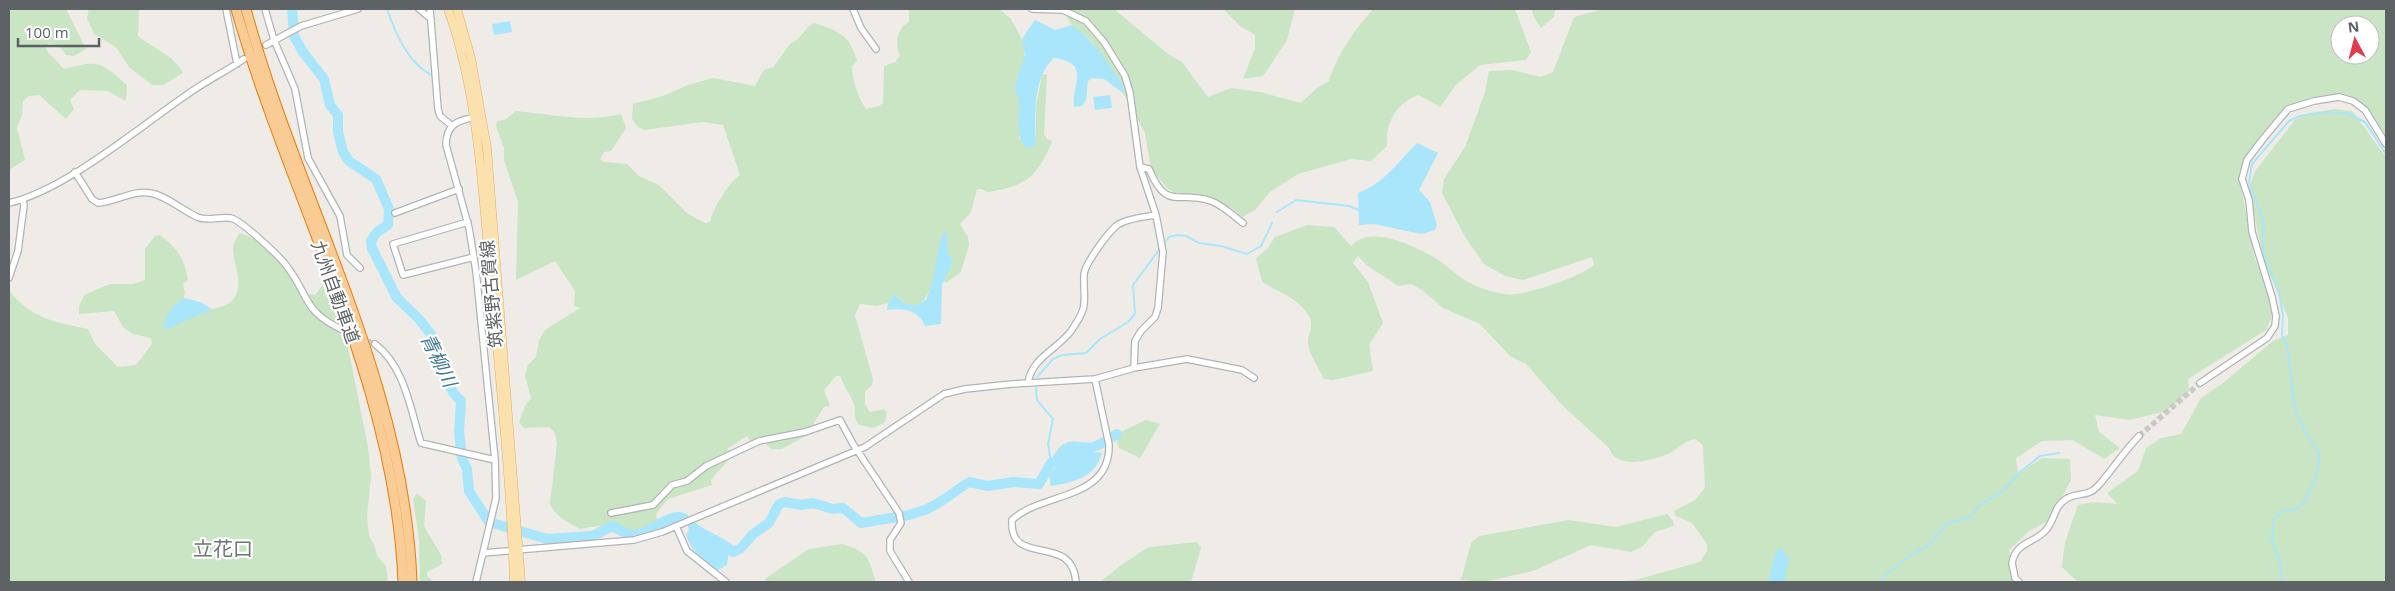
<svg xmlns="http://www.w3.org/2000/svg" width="2395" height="591" font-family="'Open Sans','Noto Sans JP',sans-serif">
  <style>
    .green { fill: #cae5c4; fill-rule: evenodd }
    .water { fill: #aae6fb }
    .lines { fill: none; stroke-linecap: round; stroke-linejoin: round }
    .stream { stroke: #aae6fb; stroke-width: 2 }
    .river { stroke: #aae6fb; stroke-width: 10 }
    .minor-tunnel { stroke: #cac9c6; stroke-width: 5.5; stroke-dasharray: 5.5 3; stroke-linecap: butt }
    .minor-casing { stroke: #b1b4b7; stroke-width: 8 }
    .major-casing { stroke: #ebac63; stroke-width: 9 }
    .highway-casing { stroke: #ea7c0b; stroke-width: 11 }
    .minor { stroke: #fff; stroke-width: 5.5 }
    .major { stroke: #fbe1ae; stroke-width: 8 }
    .highway { stroke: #f8cc94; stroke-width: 9 }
    .labels { text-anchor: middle; stroke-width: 4.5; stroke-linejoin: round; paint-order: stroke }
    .street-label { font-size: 18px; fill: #5d6265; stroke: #fff }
    .water-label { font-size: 19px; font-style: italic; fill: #3d7794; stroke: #fff }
    .quarter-label { font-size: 20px; fill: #6e7477; stroke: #fff }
  </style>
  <rect width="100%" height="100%" fill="#efebe6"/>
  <!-- green -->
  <path class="green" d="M9 9H66L86 49 74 56 66 55C61 48 57 43 48 44L46 47 47 51 64 69C98 60 100 61 127 85L126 101 108 91 80 90 70 100 74 109 66 119 39 95 29 96 23 101 22 115 17 128 25 160 9 170Z
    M89 9H139L138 36C155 50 173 54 183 73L163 85H152L129 67 116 47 94 34 87 18Z
    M909 9H998L1002 11 1011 19 1025 45 1024 63 1015 89C1025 103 1020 123 1019 139L1036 145V106L1042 75 1045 74 1047 75 1044 134 1047 139 1052 141C1038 177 1026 186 987 192L982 189H977L971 212 960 224 968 237 969 245 961 272 946 283 943 281 953 261 948 252 947 232 943 233C935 256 935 334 894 294L888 303 876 306 860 304 855 315 873 379 872 385 865 391V405L870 412 884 409 887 412 885 422 874 428 859 425C852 415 857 411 853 402 850 394 844 387 840 376H836L824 390 830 406 824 407 814 423 813 432 782 449H771L759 437 751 442 747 436 727 449 732 453C729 464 717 470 711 480L712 485 668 499 656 514 657 520 651 528 632 533C614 523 600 525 580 529 569 523 555 516 550 504L557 444 555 433 549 427 524 428 519 422 525 406 531 398 525 375 528 365 536 357 539 340 545 330 580 308 574 306 575 291 555 261 516 280 518 202 504 160V148L496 126 497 121 505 120 516 111C551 114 585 123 621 114L626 128 611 151 604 152 600 159 604 162 627 164 639 176 659 185 688 214 705 223 710 222C713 208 729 182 740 175L723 125 703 122 644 130 638 127 632 119 633 104 663 96 688 85 713 78 755 86 764 70 773 67 790 44 798 39 808 27 814 23C839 31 850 35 857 61L852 66C852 79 858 98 866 109L879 106 883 103 884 66 895 62 900 56C895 45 896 28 909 22Z
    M1043 9H1114L1168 54 1182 62 1208 97 1231 88 1260 92 1301 103 1317 88 1329 81C1338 52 1354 31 1373 9H1515L1531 52 1526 60 1480 65 1456 85 1440 107 1419 95C1397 102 1385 123 1387 146L1371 161 1351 159 1298 174 1270 192 1255 210 1242 217 1232 208 1203 197 1179 195 1168 189 1151 169 1145 133 1123 93 1124 87 1090 40 1072 25 1065 14Z
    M1223 9H1295L1287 40 1263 76 1243 79 1255 48V35L1240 26Z
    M1532 9H1555L1554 17 1541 28 1534 18Z
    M1603 9H2386V136C2376 121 2366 105 2349 98 2304 79 2243 140 2240 182L2255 259 2276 297 2272 316 2266 330 2188 379 2189 391 2166 411 2130 420 2095 415 2099 432 2120 448 2104 459 2073 440 2042 441 2016 458 2018 474 2042 458 2070 459 2071 480 2050 520 2029 531 2009 550 2013 574 2022 582H1604L1635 580 1700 562 1707 551V544L1692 523 1676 516 1674 511 1695 500 1705 488 1703 445 1695 439C1684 441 1678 449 1668 454 1650 461 1616 470 1609 448L1563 406 1526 364 1510 356 1480 324 1443 308 1422 290 1411 284 1398 286C1384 275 1368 269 1358 256L1353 263 1368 282 1383 323 1369 345 1373 371 1333 380 1324 379C1319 369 1309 354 1308 343 1308 333 1314 326 1309 316 1300 299 1277 291 1262 282L1256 258 1267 249 1275 237 1307 225 1334 227 1351 246C1370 224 1414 246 1435 258 1448 266 1459 278 1472 284 1483 290 1505 296 1517 294 1537 291 1579 277 1594 265L1592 257 1523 280 1505 276 1484 264 1464 235 1442 193 1444 179 1465 147 1485 92 1489 71 1511 70 1541 77 1553 72 1574 17ZM2340 25H2370V55H2340Z
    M2335 109 2352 111 2386 157V582H2078L2062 567 2065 542 2078 505 2093 502 2117 504 2107 493 2138 471 2146 448 2161 438 2181 434 2201 398 2223 383 2273 341 2288 335V318L2263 258 2249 188 2255 171 2295 120 2309 113Z
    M240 233C265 240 288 269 299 292L315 295 323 285 348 347 368 447 371 476 367 516 369 536 374 544 377 556 386 566 388 582H9V291C33 319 54 322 88 329L95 344 118 367 136 365 152 344 151 338 133 334 123 327 114 311 79 314V306L84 295 110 284H133L145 280V249L155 236 160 235C178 249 184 258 188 280L183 284 185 293 183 301C199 308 205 313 223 306 250 296 233 267 233 247 233 243 237 237 240 233Z
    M1146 420 1160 424 1140 458 1119 448 1117 440 1121 432Z
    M417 493 426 501 424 526 441 555 442 564 427 572V576L434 582H420L419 540 413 499Z
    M1667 514 1673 521 1674 526 1655 532 1643 546 1631 552 1591 545 1533 571 1484 582 1461 580 1471 543 1479 536 1569 520 1616 527Z
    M1197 542 1201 548 1191 582H1100L1120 566 1149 547Z
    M842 544C868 552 868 556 876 582H765V579L809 549Z"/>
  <!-- water -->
  <path class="water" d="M1035 20 1055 30 1072 25C1094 40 1109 65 1124 87L1123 93 1104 79 1092 78 1088 81 1086 100 1082 106 1074 107C1071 85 1092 63 1054 58 1032 77 1035 119 1036 145L1028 148C1009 138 1028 106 1014 89L1025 54 1022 39Z
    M510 21 512 32 494 35 492 24Z
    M1110 95 1112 108 1095 110 1093 97Z
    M1417 143 1438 153 1419 190 1430 202 1437 225 1435 230 1421 234 1374 224 1359 225 1358 193C1382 185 1399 161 1417 143Z
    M947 231 948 252 953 261 942 285 941 324 925 326C918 309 904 308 887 310L888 303 894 294C904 304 913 310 926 300 936 279 935 255 943 233Z
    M185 298 200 302 212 309 165 330C161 319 175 302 185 298Z
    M1073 450 1102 453C1095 478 1074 482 1051 486L1049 476 1065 453Z
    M690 529C702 539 717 542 729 553L727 565 718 570C704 560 691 552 686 534Z
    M1782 547 1786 556 1790 558 1786 570V582H1768L1776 551Z"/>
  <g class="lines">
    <!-- stream -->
    <path class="stream" d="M387 9C395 32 408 64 432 75
      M1277 212 1296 200 1349 206 1359 210
      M1165 242 1169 237 1177 235 1186 236 1199 243 1221 246 1247 254 1261 246 1272 223
      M1037 377 1053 359 1062 355 1086 353 1100 339 1128 322 1135 314 1133 285 1159 250
      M1036 388 1037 400 1053 419 1048 443 1051 463
      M1880 582 1886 574 1915 552 1928 546 1946 524 1970 517 1980 505 2002 492 2020 472 2040 456 2059 453
      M2282 582 2280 561 2272 541 2274 519 2283 511 2297 509 2304 502 2315 479 2319 462V454L2305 432 2295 409 2287 344 2282 336 2283 315 2279 293 2263 252 2264 223 2249 182 2252 164 2289 121 2300 116 2327 112 2347 113 2365 122 2386 154"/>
    <!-- river -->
    <path class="river" d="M292 9 294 36 303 52 324 79 330 105 338 115V132L343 152 349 161 376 179 389 209 388 225 377 232 371 241 372 248 397 298 419 319 433 337 441 370 454 394 461 401 459 432 462 458 467 469 469 491 489 522 547 539 593 536 612 526C617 528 625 534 631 535 650 537 666 512 684 518
      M693 527C705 537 720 540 733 552L740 549 753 534 769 523 779 504 785 502 802 505 813 503 833 509 843 508 861 523 909 515 925 510 937 504 969 482 988 486 1013 482 1039 484 1051 463 1056 461C1070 435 1079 453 1096 446 1103 444 1110 438 1117 434"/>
    <!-- minor-tunnel -->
    <path class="minor-tunnel" d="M360 338 375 344
      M2139 436 2200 383"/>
    <!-- minor casing -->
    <g class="minor-casing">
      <path id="minor" d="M226 9 237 64
        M265 9 274 40 295 89 308 158 340 216 347 255 360 268
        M419 9 431 19
        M430 9 438 109 440 116 451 125
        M853 9 861 28 876 49
        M1032 9 1063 10 1086 21 1104 42 1125 76 1130 93 1140 167 1156 215 1163 252 1158 308 1155 317 1141 331 1135 341 1134 368
        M266 45 301 26 358 9
        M1140 167 1149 169C1167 212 1177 190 1211 201 1224 206 1232 215 1243 223
        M75 172 92 199 98 203C115 202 132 190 150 193 165 195 182 210 197 217 209 222 219 216 231 218 242 221 278 255 286 265 310 296 302 312 345 331
        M9 203C65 190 137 129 185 96 204 82 225 72 244 59
        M395 213 459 189
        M468 222 393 244 403 275 474 257
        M9 278 18 251 24 205 23 200
        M375 344C405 367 410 408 421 443L495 460
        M1028 383C1031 358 1058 349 1071 331 1090 304 1083 303 1084 274 1085 264 1110 229 1119 224 1129 218 1144 217 1156 215
        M2200 383 2267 338 2275 326 2276 316 2272 297 2252 232 2249 200 2242 179 2247 160 2263 139 2288 109 2314 101 2339 97 2353 101 2365 110 2386 144
        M611 513 653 505 672 485 687 481 706 466 759 441 805 432 840 420 853 444 899 513 901 523 890 540V551L909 582
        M676 526 687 551 726 582
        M483 553 634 540 662 532 865 447 944 394 965 389 1012 384 1095 379 1134 368 1187 359 1242 370 1254 378
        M476 582 496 498 495 460 476 271 469 228 446 145C446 124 458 120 477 117
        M1076 582C1072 531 1009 569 1012 520 1041 492 1110 501 1109 445L1095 379
        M2019 582 2015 578 2012 563C2016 541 2034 544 2046 530 2055 520 2054 506 2066 499 2076 492 2088 497 2097 487 2112 471 2123 452 2139 436"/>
    </g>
    <!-- major casing -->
    <g class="major-casing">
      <path id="major" d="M448 9C479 96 482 190 491 281 500 381 511 482 514 582
        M457 9 471 58 487 148 521 582"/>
    </g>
    <!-- highway casing -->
    <g class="highway-casing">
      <path id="highway" d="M236 9C290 200 395 380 403 582
        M246 9C298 201 405 379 412 582"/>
    </g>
    <!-- minor -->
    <use href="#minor" class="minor"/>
    <!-- major -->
    <use href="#major" class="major"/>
    <!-- highway -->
    <use href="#highway" class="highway"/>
  </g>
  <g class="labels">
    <!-- street labels -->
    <g class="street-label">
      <text transform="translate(335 292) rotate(70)" y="6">九州自動車道</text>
      <text transform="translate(492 294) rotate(-95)" y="6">筑紫野古賀線</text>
    </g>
    <!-- water labels -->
    <g class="water-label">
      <text transform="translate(439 360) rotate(64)" y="7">青柳川</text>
    </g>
    <!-- quarter labels -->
    <g class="quarter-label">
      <text x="223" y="556">立花口</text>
    </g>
  </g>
  <!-- border -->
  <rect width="2395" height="591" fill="none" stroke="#5d6265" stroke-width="20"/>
  <!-- north arrow -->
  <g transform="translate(2355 40) rotate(353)"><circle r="24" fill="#ffffff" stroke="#bec0c1"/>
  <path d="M0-4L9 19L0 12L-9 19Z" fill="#e2394b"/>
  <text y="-8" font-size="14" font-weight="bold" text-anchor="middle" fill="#5d6265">N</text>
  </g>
  <!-- scale -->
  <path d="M18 38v8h81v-8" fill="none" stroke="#5d6265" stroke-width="2.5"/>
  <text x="25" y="38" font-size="15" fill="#5d6265" stroke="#ffffff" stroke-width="4" paint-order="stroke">100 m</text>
</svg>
